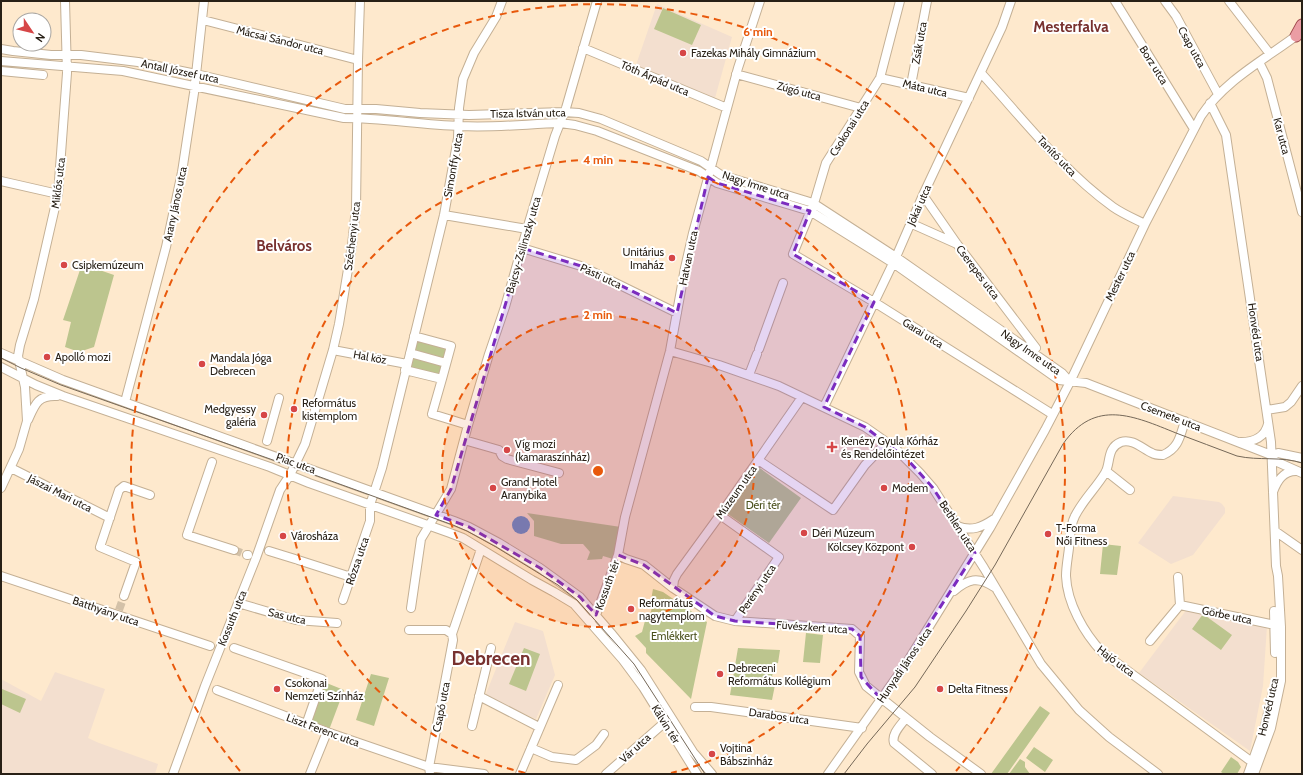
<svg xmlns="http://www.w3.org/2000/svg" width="1303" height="775" font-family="Cabin,sans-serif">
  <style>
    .education { fill: #f3dfcf }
    .green { fill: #bcc58e }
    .water { fill: #6493c8 }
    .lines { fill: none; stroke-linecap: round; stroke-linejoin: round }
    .minor-tunnel { stroke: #d3c1a8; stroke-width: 8; stroke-dasharray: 8 4; stroke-linecap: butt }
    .minor-casing { stroke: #c4b095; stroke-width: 10 }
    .major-casing { stroke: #9e474b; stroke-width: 13 }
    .minor { stroke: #fff; stroke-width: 8 }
    .major { stroke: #eb9da4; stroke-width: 11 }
    .tram { stroke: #756858; stroke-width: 1 }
    .marked { fill: #7b2cbf; fill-opacity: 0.2; stroke: #7b2cbf; stroke-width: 3; stroke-dasharray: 8 5; stroke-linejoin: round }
    .ring { fill: none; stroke: #e8590c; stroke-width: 2; stroke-dasharray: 7 5 }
    .poi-dot { fill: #d64647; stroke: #fff; stroke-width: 1.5 }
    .labels { text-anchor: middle; stroke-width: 4; stroke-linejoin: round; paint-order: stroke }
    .street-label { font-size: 11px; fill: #282016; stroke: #fff }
    .poi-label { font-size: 11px; fill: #282016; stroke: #fff; text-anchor: start }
    .park-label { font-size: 11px; fill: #494f1a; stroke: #fff }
    .district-label { font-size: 15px; font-weight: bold; fill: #78312f; stroke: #fff }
    .town-label { font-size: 19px; font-weight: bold; fill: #78312f; stroke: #fff }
    .centre { fill: #e8590c; stroke: #fff; stroke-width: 2 }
    .ring-label { font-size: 12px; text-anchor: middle; font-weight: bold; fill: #e8590c; stroke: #fff; stroke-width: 4; stroke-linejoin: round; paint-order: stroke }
  </style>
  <rect width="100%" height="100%" fill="#fee9cd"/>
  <!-- education -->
  <path class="education" d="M657 4 732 37 715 98 636 65Z
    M1173 496 1219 502 1222 504 1225 508V513L1193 555 1171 564 1138 543Z
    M1187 609 1267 626 1263 686 1250 751 1139 673Z
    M515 622 543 631 555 675 536 719 485 696Z
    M55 672 105 689 88 738 99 743 158 764 155 774H1V679L41 701Z"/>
  <!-- green -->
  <path class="green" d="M663 8 701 25 692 45 654 29Z
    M82 264 114 275 94 347 79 352 65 347 71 322 63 320Z
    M414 336 451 346 442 379 405 370Z
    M757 466 801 498 769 543 725 512Z
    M527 513 621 527 613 559 603 556 602 559 587 560 590 552 583 544H561L534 536V521Z
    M1103 544 1121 546 1117 575 1100 574Z
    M653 589 663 592 707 622 691 699 646 653V648L635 636 642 632 646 617 649 618 654 601 651 600Z
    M1203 614 1232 635 1221 650 1192 629Z
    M806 633 823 635 820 663 803 662Z
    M524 648 540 654 526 691 509 684Z
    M738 648 780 650 778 663 774 664 771 684 775 685 772 700 730 695Z
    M371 674 389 678 374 726 356 720Z
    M319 680 344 690 329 730 303 720Z
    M2 689 26 699 20 713 1 704V692Z
    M1040 706 1050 713 1007 774H991Z
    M1034 747 1053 760 1045 772 1026 758Z
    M1231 757 1238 762 1241 767 1237 774H1224L1221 772Z
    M1020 759 1025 762V767L1030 774H1009Z"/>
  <!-- water -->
  <path class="water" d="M512 525a9 9 0 1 1 18 0a9 9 0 1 1-18 0Z"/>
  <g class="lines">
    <!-- minor-tunnel -->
    <path class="minor-tunnel" d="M234 550 247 555
      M119 610 124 596"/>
    <!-- minor casing -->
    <g class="minor-casing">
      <path id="minor" d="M900 1 880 78 826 163 815 200 793 254 874 302 1052 414
        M1115 1 1194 129
        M1165 1 1176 16 1218 94
        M1229 1 1270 54
        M203 20 358 60
        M583 48 727 108
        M1 49 13 51 51 55H81L138 62 196 74 345 109H376L420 113 469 115 564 112 579 113 601 119 701 161 721 175 813 203 896 257 1062 373 1070 382
        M1 61 123 71 344 118C383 118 421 125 460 126 493 128 527 124 560 123L575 125 597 131 699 171 717 183 810 211 893 263 1059 380 1086 383 1271 455
        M1259 62 1267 78 1302 212
        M1 71 43 75
        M981 73C1023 119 1062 170 1113 207 1123 214 1135 219 1145 224
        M736 74 861 108
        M880 78 969 98
        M911 85 927 1
        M1210 103 1226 135 1271 442 1276 566 1278 576 1281 627V681L1271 728 1254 774
        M1 181 58 194
        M923 195 957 244 1036 348
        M444 215 527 229
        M910 223 957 244
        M522 248 581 266 677 313
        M759 349 783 283
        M333 350 407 364
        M670 351 719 365 779 386 865 427 895 448 920 473 933 488 984 568 1041 664 1079 710 1109 737 1158 774
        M1 353 63 380 454 521 469 527 499 543 540 568 580 597 611 633 641 670 693 752 712 774
        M410 353 446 363
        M1 367 36 385 63 396 270 467 309 483 450 533 463 538 532 580 554 592 574 604 623 660 643 687 697 774
        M405 370 442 379 451 346 414 336
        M749 375 757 354
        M442 379 432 414 468 425
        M125 402 166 247 182 172 194 93 204 1
        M824 407 896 257 923 195 1002 27 1011 1
        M1267 410 1285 407 1291 402 1302 386
        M28 420C35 404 38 395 57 396
        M1185 421C1180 436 1179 448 1163 455 1159 455 1155 455 1152 453 1143 449 1132 438 1121 442 1106 448 1111 464 1105 473 1096 488 1083 500 1075 516 1070 525 1070 538 1069 548 1068 557 1066 567 1066 576 1067 603 1084 633 1102 652L1252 762
        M464 440 499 450 502 456 507 459 559 473
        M267 441 279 398
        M1241 442C1254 442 1265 437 1268 424
        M1271 455 1275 461 1302 473
        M1271 455 1278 453 1302 458
        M758 460 833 510 865 465 887 442
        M212 462 187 535 234 550
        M11 468 110 518
        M1106 471 1130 490
        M1 488 19 449 27 421 25 387 18 356 20 345 34 299 58 194 67 73 65 1
        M1273 492C1277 481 1283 471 1296 471
        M720 515 779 557 735 621
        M957 526C972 532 982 527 994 519
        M1275 531 1302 550
        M269 551 295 559
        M247 555H248
        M618 555 626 559 644 565 673 588 715 616 735 621 852 629 860 636 859 672 866 686 930 737 981 774
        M298 560 351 577
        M1 576 210 646
        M673 588 674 580 677 574 720 515 802 397
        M954 591C968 579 978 576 994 587
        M124 596 136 562 100 547 119 490 124 486 150 495
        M343 600 370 521V505L382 468 444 215 458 138 459 108 463 79 474 53 496 17 502 1
        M238 603 296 620 337 623
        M1180 605 1275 625
        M411 608 421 539 451 489 468 425 489 354 505 307 527 229 555 136 566 108 597 1
        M1274 611 1275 653
        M593 618 596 615 618 555 625 517 670 351 685 268 693 233 738 68 760 1
        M409 630H446L452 634
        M1150 641 1180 605 1178 577
        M234 648 322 679 306 725
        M217 690 327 732 429 767 484 774
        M479 696 539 727
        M695 707H711L862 728
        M906 718C901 725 891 734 894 743L932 774
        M472 726 491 648
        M531 748 552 757 576 760 596 745 604 734
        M173 774 205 686 256 558 280 490 290 475 305 444 333 350 339 324 352 245 356 208 358 60 360 1
        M310 774 327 732
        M430 774 429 767 453 640 452 634 481 549
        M520 774 558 685
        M606 774 664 723
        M828 774 906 664 990 528 1045 430 1070 382 1145 224 1201 116C1226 79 1266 59 1300 33
        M1248 774 1265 726 1273 692"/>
    </g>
    <!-- major casing -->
    <g class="major-casing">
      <path id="major" d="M1296 36 1302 25"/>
    </g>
    <!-- minor -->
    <use href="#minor" class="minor"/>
    <!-- major -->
    <use href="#major" class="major"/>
    <!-- tram -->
    <path class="tram" d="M1 358 21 368 61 385 273 460 453 525 467 531 496 547 558 585 577 600 634 664 705 774
      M844 774 867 744 915 687 966 611 995 565 1063 444C1095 398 1134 416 1176 433 1196 441 1217 448 1237 456 1259 461 1281 456 1302 463"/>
  </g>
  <!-- marked area -->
  <path class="marked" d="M708 177 717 183 810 211 793 254 874 302 824 407 865 427 908 460 933 488 975 553 881 699 861 677 860 636 852 629 735 621 715 616 644 565 618 555 596 615 580 597 540 568 469 527 436 515 451 489 522 248 581 266 677 313Z"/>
  <!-- distance rings -->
  <circle cx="598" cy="471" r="156" fill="#e8590c" fill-opacity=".12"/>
  <g class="ring">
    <circle cx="598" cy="471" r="156"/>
    <path d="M525 773A311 311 0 1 1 671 773"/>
    <path d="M240 771A467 467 0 1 1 956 771"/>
  </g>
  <!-- markers -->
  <g class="poi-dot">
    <circle cx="683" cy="53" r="4"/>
    <circle cx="672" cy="258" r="4"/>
    <circle cx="64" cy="265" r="4"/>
    <circle cx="47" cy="357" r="4"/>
    <circle cx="202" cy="364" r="4"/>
    <circle cx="294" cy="409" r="4"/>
    <circle cx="264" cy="415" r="4"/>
    <path d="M830 441h4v4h4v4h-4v4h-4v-4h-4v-4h4z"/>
    <circle cx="507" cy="450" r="4"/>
    <circle cx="493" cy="488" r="4"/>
    <circle cx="884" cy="488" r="4"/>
    <circle cx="804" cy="533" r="4"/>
    <circle cx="1048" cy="534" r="4"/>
    <circle cx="283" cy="536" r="4"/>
    <circle cx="912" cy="547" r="4"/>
    <circle cx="631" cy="609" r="4"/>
    <circle cx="720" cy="674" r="4"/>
    <circle cx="277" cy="689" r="4"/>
    <circle cx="940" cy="689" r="4"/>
    <circle cx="712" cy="754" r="4"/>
  </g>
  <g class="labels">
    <!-- street labels -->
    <g class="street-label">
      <text transform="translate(280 40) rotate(14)" y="4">Mácsai Sándor utca</text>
      <text transform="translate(919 43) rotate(-80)" y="4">Zsák utca</text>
      <text transform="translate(1192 47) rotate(61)" y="4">Csap utca</text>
      <text transform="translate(1154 65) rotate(58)" y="4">Borz utca</text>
      <text transform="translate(180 71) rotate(12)" y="4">Antall József utca</text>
      <text transform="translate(655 78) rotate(23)" y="4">Tóth Árpád utca</text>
      <text transform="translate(925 88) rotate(13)" y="4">Máta utca</text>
      <text transform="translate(799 91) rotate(15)" y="4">Zúgó utca</text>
      <text transform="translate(528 113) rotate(-1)" y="4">Tisza István utca</text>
      <text transform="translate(849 128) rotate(-58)" y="4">Csokonai utca</text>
      <text transform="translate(1282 136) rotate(75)" y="4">Kar utca</text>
      <text transform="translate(1057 156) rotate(46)" y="4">Tanító utca</text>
      <text transform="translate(453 165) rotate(-80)" y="4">Simonffy utca</text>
      <text transform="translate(58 183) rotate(-83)" y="4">Miklós utca</text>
      <text transform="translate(756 185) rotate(18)" y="4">Nagy Imre utca</text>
      <text transform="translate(175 204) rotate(-78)" y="4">Arany János utca</text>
      <text transform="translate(919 205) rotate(-66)" y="4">Jókai utca</text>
      <text transform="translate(352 236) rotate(-83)" y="4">Széchenyi utca</text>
      <text transform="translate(523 245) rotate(-74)" y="4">Bajcsy-Zsilinszky utca</text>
      <text transform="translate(688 258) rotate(-78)" y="4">Hatvan utca</text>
      <text transform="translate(978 272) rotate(53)" y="4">Cserepes utca</text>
      <text transform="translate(601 276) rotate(25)" y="4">Pásti utca</text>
      <text transform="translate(1120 276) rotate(-64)" y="4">Mester utca</text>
      <text transform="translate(1256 332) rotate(82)" y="4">Honvéd utca</text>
      <text transform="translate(923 333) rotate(32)" y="4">Garai utca</text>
      <text transform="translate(1031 352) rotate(35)" y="4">Nagy Imre utca</text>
      <text transform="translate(370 357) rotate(10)" y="4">Hal köz</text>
      <text transform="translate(1171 416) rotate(21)" y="4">Csemete utca</text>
      <text transform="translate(296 463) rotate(20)" y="4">Piac utca</text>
      <text transform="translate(736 492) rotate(-55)" y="4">Múzeum utca</text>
      <text transform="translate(60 493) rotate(27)" y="4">Jászai Mari utca</text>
      <text transform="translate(958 526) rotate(57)" y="4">Bethlen utca</text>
      <text transform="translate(357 561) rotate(-71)" y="4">Rózsa utca</text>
      <text transform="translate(607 585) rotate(-70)" y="4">Kossuth tér</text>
      <text transform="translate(757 589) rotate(-56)" y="4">Perényi utca</text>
      <text transform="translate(106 611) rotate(19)" y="4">Batthyány utca</text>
      <text transform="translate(1227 615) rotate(12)" y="4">Görbe utca</text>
      <text transform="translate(287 616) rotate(13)" y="4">Sas utca</text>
      <text transform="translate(232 618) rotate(-68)" y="4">Kossuth utca</text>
      <text transform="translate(812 627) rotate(4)" y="4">Füvészkert utca</text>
      <text transform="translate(1116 661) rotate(37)" y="4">Hajó utca</text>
      <text transform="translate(904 665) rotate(-56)" y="4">Hunyadi János utca</text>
      <text transform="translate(441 707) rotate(-79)" y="4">Csapó utca</text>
      <text transform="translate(1268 707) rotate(-77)" y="4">Honvéd utca</text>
      <text transform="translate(779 716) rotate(8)" y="4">Darabos utca</text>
      <text transform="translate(666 724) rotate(58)" y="4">Kálvin tér</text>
      <text transform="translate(323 730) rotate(20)" y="4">Liszt Ferenc utca</text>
      <text transform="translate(635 748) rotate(-42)" y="4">Vár utca</text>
    </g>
    <!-- poi labels -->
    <g class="poi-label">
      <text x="691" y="57">Fazekas Mihály Gimnázium</text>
      <text x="664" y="256" text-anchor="end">Unitárius<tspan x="664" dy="13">Imaház</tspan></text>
      <text x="72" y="269">Csipkemúzeum</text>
      <text x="55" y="361">Apolló mozi</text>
      <text x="210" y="362">Mandala Jóga<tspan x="210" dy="13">Debrecen</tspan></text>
      <text x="302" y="407">Református<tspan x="302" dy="13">kistemplom</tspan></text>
      <text x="256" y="413" text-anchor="end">Medgyessy<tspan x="256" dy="13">galéria</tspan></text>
      <text x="841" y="445">Kenézy Gyula Kórház<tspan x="841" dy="13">és Rendelőintézet</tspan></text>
      <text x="515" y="448">Víg mozi<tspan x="515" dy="13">(kamaraszínház)</tspan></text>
      <text x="501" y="486">Grand Hotel<tspan x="501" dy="13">Aranybika</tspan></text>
      <text x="892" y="492">Modem</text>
      <text x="1056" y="532">T-Forma<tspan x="1056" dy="13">Női Fitness</tspan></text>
      <text x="812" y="537">Déri Múzeum</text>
      <text x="291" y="540">Városháza</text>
      <text x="904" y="551" text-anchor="end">Kölcsey Központ</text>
      <text x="639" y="607">Református<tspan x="639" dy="13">nagytemplom</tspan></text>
      <text x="728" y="672">Debreceni<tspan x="728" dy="13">Református Kollégium</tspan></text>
      <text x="285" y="687">Csokonai<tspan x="285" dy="13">Nemzeti Színház</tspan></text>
      <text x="948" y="693">Delta Fitness</text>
      <text x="720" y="752">Vojtina<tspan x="720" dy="13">Bábszinház</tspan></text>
    </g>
    <!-- park labels -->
    <g class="park-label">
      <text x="763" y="509">Déri tér</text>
      <text x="674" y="640">Emlékkert</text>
    </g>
    <!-- district labels -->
    <g class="district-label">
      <text x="1071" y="32">Mesterfalva</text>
      <text x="284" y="251">Belváros</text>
    </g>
    <!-- town labels -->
    <g class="town-label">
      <text x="491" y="665">Debrecen</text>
    </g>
  </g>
  <circle cx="598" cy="471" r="6" class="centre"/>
  <g class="ring-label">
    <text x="758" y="36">6 min</text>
    <text x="598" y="164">4 min</text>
    <text x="598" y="319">2 min</text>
  </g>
  <!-- border -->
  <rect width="1303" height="775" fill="none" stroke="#282016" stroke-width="4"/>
  <!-- north arrow -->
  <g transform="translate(32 32) rotate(125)"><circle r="19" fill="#ffffff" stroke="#a9a6a2"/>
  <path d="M0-3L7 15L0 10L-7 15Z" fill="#d64647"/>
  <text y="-6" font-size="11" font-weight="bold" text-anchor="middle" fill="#282016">N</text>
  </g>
</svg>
